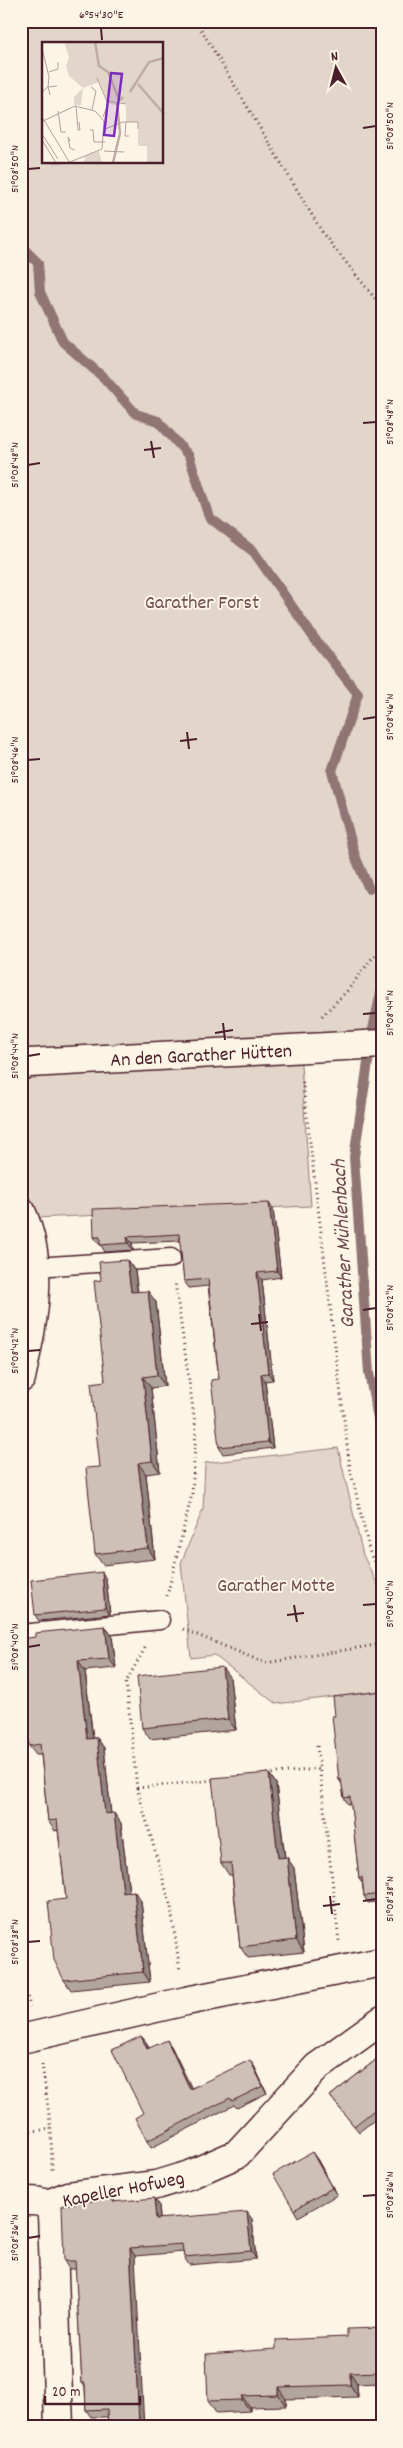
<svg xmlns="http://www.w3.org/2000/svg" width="403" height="2448" font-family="Dekko,sans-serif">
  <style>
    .green { fill: #e2d5ca; stroke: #967a7a; fill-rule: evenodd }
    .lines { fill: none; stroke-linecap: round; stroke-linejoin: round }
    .stream { stroke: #917474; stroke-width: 10 }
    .service-casing { stroke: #4a1f2b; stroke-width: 21 }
    .minor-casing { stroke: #4a1f2b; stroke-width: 31 }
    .path { stroke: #4a1f2b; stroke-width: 3; stroke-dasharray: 1 4; stroke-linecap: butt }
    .service { stroke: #fcf5e5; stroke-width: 18 }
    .minor { stroke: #fcf5e5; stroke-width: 28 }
    .wall { fill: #b2a59d; stroke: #4a1f2b }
    .shaded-wall { fill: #918680; stroke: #4a1f2b }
    .building { fill: #cfc0b7; stroke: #4a1f2b }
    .ticks { fill: none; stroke: #4a1f2b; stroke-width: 2 }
    .labels { text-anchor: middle; stroke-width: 4; stroke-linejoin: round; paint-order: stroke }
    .park-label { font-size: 20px; fill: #704c53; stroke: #fcf5e5 }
    .street-label { font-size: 20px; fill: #4a1f2b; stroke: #fcf5e5 }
    .water-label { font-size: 21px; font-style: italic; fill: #6d4950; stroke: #fcf5e5 }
    .inset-river { fill: none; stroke: #c0aca5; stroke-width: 2.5 }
    .inset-road { fill: none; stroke: #b59f9b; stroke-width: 1 }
    .view { fill: #7b2cbf; fill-opacity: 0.15; stroke: #7b2cbf; stroke-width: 2.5 }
    .inset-edge { fill: none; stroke: #4a1f2b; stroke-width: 2.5 }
    .neatline { fill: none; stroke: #4a1f2b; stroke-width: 2 }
    .ticks-label { font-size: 12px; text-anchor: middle; fill: #4a1f2b }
  </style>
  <rect width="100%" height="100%" fill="#fcf5e5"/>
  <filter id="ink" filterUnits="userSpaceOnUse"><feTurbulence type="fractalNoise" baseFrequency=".02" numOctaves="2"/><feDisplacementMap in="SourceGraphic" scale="10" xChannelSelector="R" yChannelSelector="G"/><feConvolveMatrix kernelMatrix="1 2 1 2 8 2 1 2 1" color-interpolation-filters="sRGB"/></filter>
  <g filter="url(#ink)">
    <!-- green -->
    <path class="green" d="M21 21H382V1039L300 1050 311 1206 34 1218 21 1191ZM44 44H162V162H44Z
      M338 1448 363 1555 382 1594V1691L276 1704 214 1655 191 1658 181 1563 203 1509 205 1463Z"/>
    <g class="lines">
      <!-- stream -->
      <path class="stream" d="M21 246 38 263 40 292 63 342 104 378 136 414 158 421 189 456 209 517 254 552 314 638 358 694 332 771 355 856 369 889
        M382 988 373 1029 354 1157 369 1373 382 1438"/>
      <!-- service casing -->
      <g class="service-casing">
        <path id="service" d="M36 1267 171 1258
          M21 1634 160 1620"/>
      </g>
      <!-- minor casing -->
      <g class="minor-casing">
        <path id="minor" d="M21 1066 29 1063 382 1044
          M21 1211C46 1266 33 1321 21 1378
          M21 2039 186 2001 382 1962
          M21 2201C36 2201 45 2199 52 2213L59 2427
          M48 2204 68 2196 156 2185 189 2175 237 2154 317 2067 382 2020"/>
      </g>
      <!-- path -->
      <path class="path" d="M196 21 324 235 382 307
        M322 1016 348 990 382 945
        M302 1077 350 1468 370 1553 382 1581
        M167 1596 192 1494 196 1430 175 1282
        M183 1629 265 1663 382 1644
        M145 1648 126 1682 131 1730 137 1788 171 1907 180 1971
        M317 1746 339 1941
        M267 1774 319 1769
        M137 1788 214 1780
        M21 1973 30 2007
        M42 2064 51 2129 52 2170
        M21 2132 51 2129"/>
      <!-- service -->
      <use href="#service" class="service"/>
      <!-- minor -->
      <use href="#minor" class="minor"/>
    </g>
    <!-- wall -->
    <path class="wall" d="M273 1209 281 1277 262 1280 273 1380 265 1381 273 1448 223 1454 219 1447V1379L208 1286 189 1288 184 1281 180 1241 132 1243 133 1250 105 1252 100 1244H99L94 1237Z
      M127 1260 135 1271 138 1292 156 1302 165 1386 151 1388 160 1472 146 1474 155 1559 103 1565 95 1554 105 1381 101 1280Z
      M106 1579 110 1614 39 1621 35 1615Z
      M105 1626 112 1636 116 1668 85 1671 93 1738H97L104 1748 111 1814 121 1823 129 1892 134 1891 141 1901 150 1982 71 1990 64 1980 66 1899 58 1830 55 1831 48 1821 41 1755H36L29 1746 24 1668Z
      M230 1678 236 1730 150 1739 142 1728Z
      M382 1691V1901L368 1903 364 1896 362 1882 359 1878 351 1804H348L344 1798 342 1784 339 1780 335 1716Z
      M269 1773 276 1784 285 1857 294 1868 304 1952 248 1958 240 1947 232 1875H229L221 1863Z
      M141 2036 146 2042 149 2048 171 2046 191 2088 254 2066 267 2093 237 2108 234 2105 151 2148 147 2141 143 2113Z
      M382 2055V2114L359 2132 330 2096Z
      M317 2159 337 2195 298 2217 294 2210Z
      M113 2198 115 2202 159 2206 160 2219H252L256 2259 189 2265 184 2257 183 2252 135 2256 108 2427V2417H91L86 2410 85 2387 82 2383 76 2269H69L64 2261Z
      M382 2328V2383L357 2384 358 2397 286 2399V2406L250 2407V2411L216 2413 208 2401 276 2349 347 2337Z"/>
    <!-- shaded-wall -->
    <path class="shaded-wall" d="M269 1203 273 1209 281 1277 277 1271Z
      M127 1237 132 1243 133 1250 128 1243Z
      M127 1260 135 1271 139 1303 131 1292Z
      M257 1273 262 1280 273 1380 268 1373Z
      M148 1291 156 1302 165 1386 157 1375Z
      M261 1374 265 1381 273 1448 268 1442Z
      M143 1377 151 1388 160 1472 152 1461Z
      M138 1463 146 1474 155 1559 148 1548Z
      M102 1572 106 1579 110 1614 105 1608Z
      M105 1626 112 1636 116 1668 109 1659Z
      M78 1661 85 1671 94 1749 87 1739Z
      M222 1667 230 1678 236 1730 228 1719Z
      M97 1738 104 1748 112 1824 105 1814Z
      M269 1773 276 1784 286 1869 278 1858Z
      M114 1813 121 1823 130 1902 123 1893Z
      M287 1857 294 1868 304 1952 296 1940Z
      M134 1891 141 1901 150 1982 143 1972Z
      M141 2036 146 2042 152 2056 147 2049Z
      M167 2040 171 2046 195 2095 190 2089Z
      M250 2060 254 2066 267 2093 263 2086Z
      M312 2152 317 2159 337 2195 332 2188Z
      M154 2198 159 2206 161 2227 156 2219Z
      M247 2212 252 2219 256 2259 251 2251Z
      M130 2248 135 2256 144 2427 139 2424Z
      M350 2373 357 2384 358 2397 350 2385Z
      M278 2387 286 2399V2406L278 2395Z
      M242 2396 250 2407V2411L242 2400Z"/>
    <!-- building -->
    <path class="building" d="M269 1203 277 1271 257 1273 268 1373 261 1374 268 1442 219 1447 211 1380 219 1379 208 1279 184 1281 179 1234 127 1237 128 1243 100 1245V1237H94L93 1209Z
      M127 1260 131 1292 148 1291 157 1375 143 1377 152 1461 138 1463 148 1548 95 1554 86 1468 100 1467 91 1383 105 1381 94 1281 101 1280 99 1262Z
      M102 1572 105 1608 35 1615 31 1580Z
      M105 1626 109 1659 78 1661 87 1739 97 1738 105 1814 114 1813 123 1893 134 1891 143 1972 64 1980 54 1960 48 1901 66 1899 57 1820 48 1821 40 1744 29 1746 21 1676V1668H24L21 1639 35 1637V1633Z
      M222 1667 228 1719 142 1728 137 1676Z
      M382 1691V1894L364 1896 362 1877 359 1878 350 1797 344 1798 341 1779 339 1780 332 1716H335L333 1697Z
      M269 1773 278 1858 287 1857 296 1940 240 1947 231 1863H221L212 1778Z
      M141 2036 147 2049 167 2040 190 2089 250 2060 263 2086 232 2101 230 2098 147 2141 135 2118 143 2113 112 2050Z
      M382 2055V2104L354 2126 330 2096Z
      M312 2152 332 2188 294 2210 273 2174Z
      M113 2198V2202L154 2198 156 2219 247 2212 251 2251 184 2257 182 2244 130 2248 139 2424 166 2423V2427H108L107 2409 86 2410 85 2383H82L75 2261H64L62 2205Z
      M382 2328V2372L350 2373V2385L278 2387V2395L242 2396V2400L208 2401 206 2354 276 2349V2340L347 2337V2329Z"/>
  </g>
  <!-- ticks -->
  <path class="ticks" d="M101 28 102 40M363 128 376 126M28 169 40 168M363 423 376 422M151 441 154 458M144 450 161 448M28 465 40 463M363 719 376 717M187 732 189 749M180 741 197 739M28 760 40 759M363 1014 376 1013M223 1023 225 1040M215 1033 233 1030M28 1056 40 1054M363 1310 376 1308M259 1314 261 1331M251 1324 268 1322M28 1351 40 1350M294 1605 297 1622M363 1605 376 1604M287 1615 304 1613M28 1647 40 1645M330 1896 332 1914M363 1901 376 1899M323 1906 340 1904M28 1942 40 1941M363 2196 376 2195M28 2238 40 2236"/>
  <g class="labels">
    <!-- park labels -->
    <g class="park-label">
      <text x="202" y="608">Garather Forst</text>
      <text x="276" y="1591">Garather Motte</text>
    </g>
    <!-- street labels -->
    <g class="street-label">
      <text transform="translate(201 1054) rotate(-3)" y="7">An den Garather Hütten</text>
      <text transform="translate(123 2188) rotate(-11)" y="7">Kapeller Hofweg</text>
    </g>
    <!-- water labels -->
    <g class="water-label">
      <text transform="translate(342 1244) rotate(-93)" y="7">Garather Mühlenbach</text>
    </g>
  </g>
  <!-- overview -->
  <g transform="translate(42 42)">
    <rect width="121" height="121" fill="#fcf5e5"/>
    <path d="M22 0H121V121H105V104H96V80H84V62L74 58V63L67 62 57 40 41 46 39 63H32V55L41 46 27 34 24 24 27 15ZM57 109 60 121H42L43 114Z" fill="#e2d5ca"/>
    <path class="inset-river" d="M53 0 57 24 66 30 76 55M96 42 122 72M88 50 107 20 122 16M71 121 78 91 75 61 81 55"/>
    <path class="inset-road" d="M0 6 7 35 6 45 0 50M7 30 16 27V20M55 36 66 62 61 75M49 45 54 49 50 68M8 53 6 45 15 44M65 59 84 62M34 64 36 88H38L37 80M16 69 19 90H24M0 75 28 121M1 79 33 64 53 69 62 79 60 107M84 80 83 94H87M63 87 81 80H96V87M48 88H51L52 100H63M0 92 16 117M0 98 14 121M28 99 26 95 28 106 33 108M62 109 82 110M28 120 60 107"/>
    <path class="view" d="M69 31 80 32 72 94 62 93Z"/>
    <rect width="121" height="121" class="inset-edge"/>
  </g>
  <!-- margin -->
  <rect width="403" height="2448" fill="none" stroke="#fcf5e5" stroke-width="55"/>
  <!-- north arrow -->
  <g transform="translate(336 68) rotate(353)" stroke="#fcf5e5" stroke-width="4" paint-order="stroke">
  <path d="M0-4L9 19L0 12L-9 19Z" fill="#4a1f2b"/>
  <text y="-8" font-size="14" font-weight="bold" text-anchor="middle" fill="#4a1f2b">N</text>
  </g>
  <!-- scale -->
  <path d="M45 2396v8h95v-8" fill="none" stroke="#4a1f2b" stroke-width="2.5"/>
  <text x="52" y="2396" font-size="15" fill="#4a1f2b" stroke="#fcf5e5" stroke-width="4" paint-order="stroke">20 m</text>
  <rect x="28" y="28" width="348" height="2392" class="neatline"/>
  <g class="ticks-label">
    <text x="101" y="18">6°54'30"E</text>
    <text transform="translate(389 126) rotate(-90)" y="4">51°08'50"N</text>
    <text transform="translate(14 169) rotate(-90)" y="4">51°08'50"N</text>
    <text transform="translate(389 422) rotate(-90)" y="4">51°08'48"N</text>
    <text transform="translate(14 465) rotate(-90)" y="4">51°08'48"N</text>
    <text transform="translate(389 717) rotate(-90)" y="4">51°08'46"N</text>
    <text transform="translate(14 760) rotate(-90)" y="4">51°08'46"N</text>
    <text transform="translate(389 1013) rotate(-90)" y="4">51°08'44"N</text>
    <text transform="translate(14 1056) rotate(-90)" y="4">51°08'44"N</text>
    <text transform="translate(389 1308) rotate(-90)" y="4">51°08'42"N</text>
    <text transform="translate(14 1351) rotate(-90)" y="4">51°08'42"N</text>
    <text transform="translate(389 1604) rotate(-90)" y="4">51°08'40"N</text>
    <text transform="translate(14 1647) rotate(-90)" y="4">51°08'40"N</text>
    <text transform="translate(389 1899) rotate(-90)" y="4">51°08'38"N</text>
    <text transform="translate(14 1942) rotate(-90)" y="4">51°08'38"N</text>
    <text transform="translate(389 2195) rotate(-90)" y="4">51°08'36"N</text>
    <text transform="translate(14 2238) rotate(-90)" y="4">51°08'36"N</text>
  </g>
</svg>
